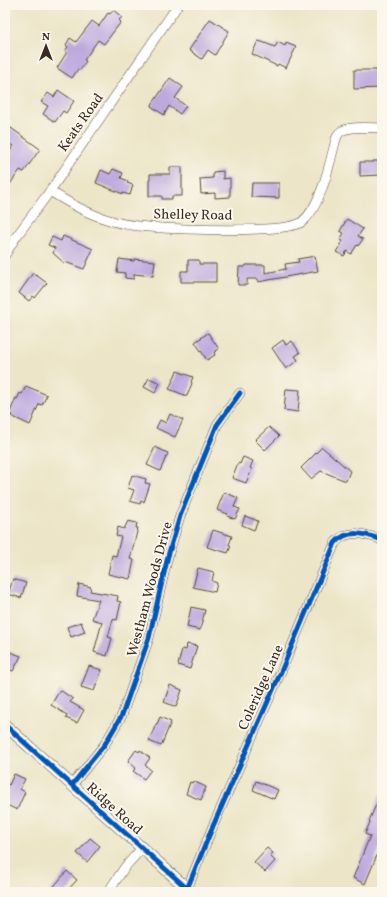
<svg xmlns="http://www.w3.org/2000/svg" width="387" height="897" font-family="Vollkorn,serif">
  <style>
    .building { fill: #bea9de }
    .lines { fill: none; stroke-linecap: round; stroke-linejoin: round }
    .minor-casing { stroke: #564637; stroke-width: 10 }
    .tertiary-casing { stroke: #564637; stroke-width: 12 }
    .minor { stroke: #fff; stroke-width: 9 }
    .tertiary { stroke: #fff; stroke-width: 11 }
    .cycleway-casing { stroke: #fbf7ec; stroke-width: 8 }
    .cycleway { stroke: #0057b8; stroke-width: 5 }
    .labels { text-anchor: middle; stroke-width: 4; stroke-linejoin: round; paint-order: stroke }
    .street-label { font-size: 14px; fill: #3b2a1e; stroke: #fbf7ec }
  </style>
  <rect width="100%" height="100%" fill="#fbf7ec"/>
  <filter id="ink" filterUnits="userSpaceOnUse"><feTurbulence type="fractalNoise" baseFrequency=".025" numOctaves="2"/><feDisplacementMap in="SourceGraphic" scale="8" xChannelSelector="R" yChannelSelector="G"/><feConvolveMatrix kernelMatrix="1 2 1 2 8 2 1 2 1" color-interpolation-filters="sRGB"/></filter>
  <filter id="wash" filterUnits="userSpaceOnUse"><feTurbulence type="fractalNoise" baseFrequency=".012" numOctaves="4" result="noise"/><feDisplacementMap in="SourceGraphic" scale="16" xChannelSelector="R" yChannelSelector="G"/><feGaussianBlur stdDeviation="0.9" result="paint"/><feColorMatrix in="noise" values="0 0 0 0 0 0 0 0 0 0 0 0 0 0 0 0 0 1.4 0 .05"/><feComposite in="paint" operator="in"/></filter>
  <g filter="url(#wash)">
    <rect width="100%" height="100%" fill="#ece5c7"/>
    <g id="blocks">
      <!-- building -->
      <path class="building" d="M113 10 122 17 119 20 121 22 104 44 98 40 84 60 86 61 80 70 78 69 72 78 57 68 67 52 65 51 68 47 66 45 70 38 76 42 92 21 99 26 108 13 110 14Z
        M210 19 229 31 215 55 208 50 202 59 189 50Z
        M258 41 262 42 275 47 278 42 285 46 286 43 296 47 286 68 278 64 277 66 252 54Z
        M354 70H382V88L354 89Z
        M170 78 183 87 175 98 186 106 180 114 169 106 164 115 151 106Z
        M58 90 74 101 66 113 63 111 55 122 43 114 48 106 41 102 48 93 54 97Z
        M11 128 40 149 24 172 20 170 5 191V159L13 146 5 141V137Z
        M373 161H382V175L360 176V162H373Z
        M170 167H182V196H172V199H162V196H149V180H150V174H170Z
        M113 169 123 173 121 178 128 181 127 183 133 185 130 195 123 193V194L96 183 101 170 110 174Z
        M223 171V179L230 178V197L215 198V193L201 194 200 179 213 178V172Z
        M252 183H279V198L251 197Z
        M347 219 363 229 358 236 363 239 358 246 357 245 351 254 347 251 344 256 336 252 343 241 340 240 344 233 340 231Z
        M63 236 93 249 84 269 65 262 64 263 53 253 55 248 48 245 52 237 61 241Z
        M315 256 318 271 258 282V279H247V285H238L239 267H245L246 265H265V273L286 269 285 264 299 262 298 259Z
        M119 259 134 261V259L155 261 153 276 134 274V279L125 278V273L117 272Z
        M188 260H199V264H216V282H181V271H188Z
        M33 273 47 283 35 298 33 296 29 301 19 293Z
        M208 333 219 349 214 352 215 355 207 360 195 342Z
        M283 340 286 345 292 341 300 353 295 356 298 360 286 369 272 348Z
        M177 371 193 377 191 382 192 383 187 396 169 389Z
        M149 378 160 383 155 393 144 387Z
        M26 386 47 395 42 405 39 404 30 425 11 416 12 415 9 414 16 398 17 399 20 393 22 394Z
        M286 389 300 390 298 412 284 410Z
        M170 414 183 420 175 437 156 428 160 420 166 423Z
        M269 427 279 436 265 450 255 440Z
        M155 447 168 453 160 471 147 465Z
        M322 447 350 471 346 481 321 471 311 479 301 468Z
        M243 457 253 461 250 468 252 469 246 483 232 478 238 463 240 464Z
        M132 475 146 479 145 483 150 484 144 502 141 501 140 504 130 501 134 490 128 488Z
        M224 492 238 498 234 507 240 509 235 519 227 516 228 514 217 510Z
        M245 516 258 521 254 530 242 525Z
        M128 521 137 523 136 528H138L130 559 134 560 130 579 108 574 112 555 116 556 121 537 116 536 118 527 124 529Z
        M213 530 232 536 229 545 231 546 228 553 207 547Z
        M198 568 214 572 212 581 217 583 215 592 193 587Z
        M13 579 26 583 21 598 8 594Z
        M79 584 91 587 90 591 118 596 117 601 121 602 117 620 113 619 108 637 112 638 107 656 94 652 102 622 92 619 99 600 77 596Z
        M191 607 205 610 200 630 187 627Z
        M81 622 85 632 71 637 67 627Z
        M187 644 197 646 190 669 178 665 182 649 186 650Z
        M5 650 21 656 13 671 5 668Z
        M89 666 102 670 94 691 81 687Z
        M170 685 182 690 176 707 164 702Z
        M60 690 73 699 70 702 84 710 77 723 66 718 67 715 51 705Z
        M160 717 171 722 161 746 149 741 156 724H157Z
        M136 750 139 752 140 750 150 758 145 765 151 770 144 779 133 771 136 768 128 761Z
        M14 774 25 779 20 789 25 792 17 810 5 804V782L9 785Z
        M193 781 206 787 201 800 186 794 190 782 192 783Z
        M256 781 278 790 274 799 253 790Z
        M382 791V843L365 884 353 878 370 836 365 834 370 822 369 821Z
        M90 838 100 846 87 862 77 853Z
        M267 848 273 853 270 856 275 861 265 872 254 862Z
        M67 871 77 880 66 892H49Z"/>
    </g>
  </g>
  <g filter="url(#ink)">
    <use href="#blocks" fill-opacity="0" stroke="#564637" stroke-width="1"/>
    <g class="lines">
      <!-- minor casing -->
      <g class="minor-casing">
        <path id="minor" d="M50 191C67 202 86 213 106 219 120 224 134 226 148 227 173 229 286 234 302 222 321 207 330 162 336 139 337 137 338 134 339 133 347 125 372 128 382 128
          M5 255 16 237 50 191 178 5
          M72 785 105 744 122 715 149 638 168 556 180 516 217 425 240 393
          M187 889 213 826 280 674 335 543C348 528 366 534 382 540
          M108 892 125 867 142 848"/>
      </g>
      <!-- tertiary casing -->
      <g class="tertiary-casing">
        <path id="tertiary" d="M5 725 191 892"/>
      </g>
      <!-- minor -->
      <use href="#minor" class="minor"/>
      <!-- tertiary -->
      <use href="#tertiary" class="tertiary"/>
      <!-- cycleway casing -->
      <g class="cycleway-casing">
        <path id="cycleway" d="M5 725 191 892
          M72 785 105 744 122 715 149 638 168 556 180 516 217 425 240 393
          M187 889 213 826 280 674 335 543C348 528 366 534 382 540"/>
      </g>
      <!-- cycleway -->
      <use href="#cycleway" class="cycleway"/>
    </g>
  </g>
  <g class="labels">
    <!-- street labels -->
    <g class="street-label">
      <text transform="translate(80 122) rotate(-55)" y="5">Keats Road</text>
      <text transform="translate(193 214) rotate(1)" y="5">Shelley Road</text>
      <text transform="translate(149 589) rotate(-75)" y="5">Westham Woods Drive</text>
      <text transform="translate(260 687) rotate(-66)" y="5">Coleridge Lane</text>
      <text transform="translate(115 808) rotate(42)" y="5">Ridge Road</text>
    </g>
  </g>
  <!-- margin -->
  <rect width="387" height="897" fill="none" stroke="#fbf7ec" stroke-width="20"/>
  <!-- north arrow -->
  <g transform="translate(46 46)" stroke="#fbf7ec" stroke-width="3" paint-order="stroke">
  <path d="M0-3L7 15L0 10L-7 15Z" fill="#3b2a1e"/>
  <text y="-6" font-size="11" font-weight="bold" text-anchor="middle" fill="#3b2a1e">N</text>
  </g>
</svg>
